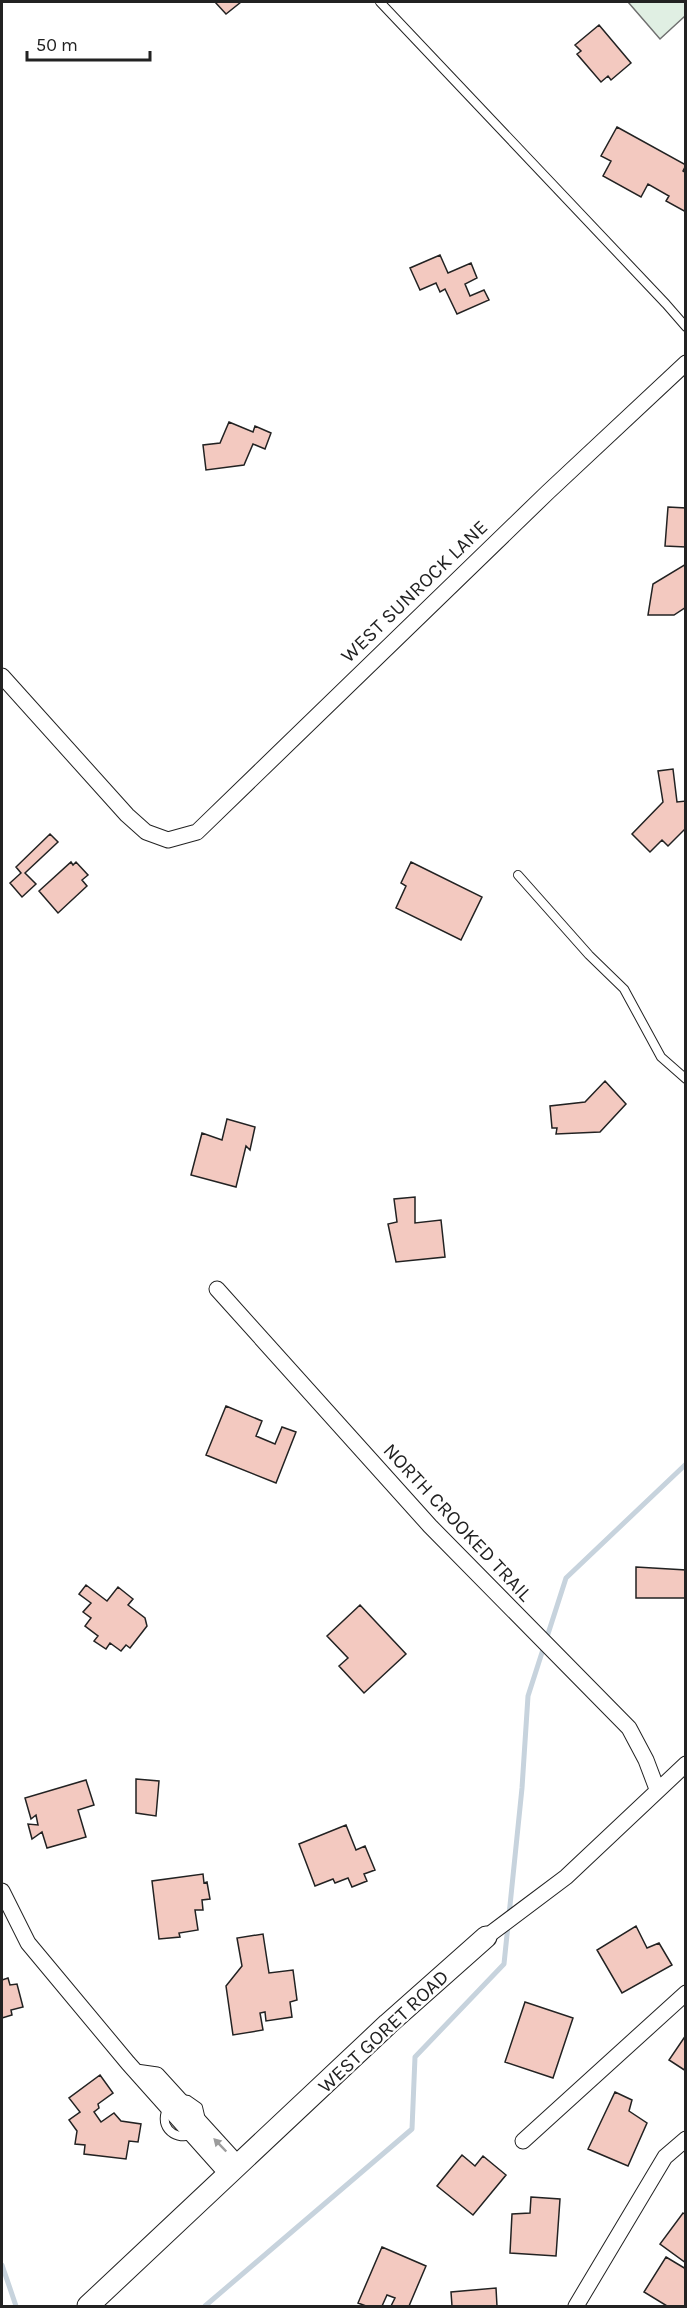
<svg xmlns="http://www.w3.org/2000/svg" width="687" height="2308" font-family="Karla,sans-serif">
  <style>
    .green { fill: #e0efe3; stroke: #6f6f6f; stroke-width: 1.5 }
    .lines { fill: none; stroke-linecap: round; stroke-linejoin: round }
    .stream { stroke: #c7d3dd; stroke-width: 5 }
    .building { fill: #f3c9c0; stroke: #222; stroke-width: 1.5 }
    .lane-casing { stroke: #222; stroke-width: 10 }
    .street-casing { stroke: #222; stroke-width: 17 }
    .secondary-casing { stroke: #222; stroke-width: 23 }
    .lane { stroke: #fff; stroke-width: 8 }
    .street { stroke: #fff; stroke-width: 15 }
    .secondary { stroke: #fff; stroke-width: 21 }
    .oneway { fill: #9c9c9c }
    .labels { text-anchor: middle; stroke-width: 4.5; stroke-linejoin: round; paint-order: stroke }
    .street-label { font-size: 20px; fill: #222; stroke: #fff }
  </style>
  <rect width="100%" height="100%" fill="#fff"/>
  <!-- green -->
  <path class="green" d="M628 2H685V16L660 39Z"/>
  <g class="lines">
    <!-- stream -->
    <path class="stream" d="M2 2265 16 2306
      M205 2306 412 2129 415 2057 504 1964 522 1788 528 1696 566 1578 686 1464"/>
  </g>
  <!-- building -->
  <path class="building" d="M215 2H241L226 14Z
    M599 25 631 63 611 80 608 76 601 82 577 54 581 51 575 45Z
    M617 127 686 165 683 171 686 173V212L666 201 669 196 648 184 641 197 603 176 611 161 601 156Z
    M440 255 448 273 471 263 477 278 465 284 470 296 484 290 489 300 457 314 445 289 440 292 436 283 420 290 410 268Z
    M229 422 253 432 255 426 271 433 265 449 253 444 244 465 206 470 203 445 220 443Z
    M668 507 686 508V547L665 546Z
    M686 564V607L674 615H648L653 584Z
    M673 769 677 802 686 801V828L668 846 662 840 650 852 632 834 663 802 658 771Z
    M50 834 58 842 25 873 36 884 22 897 10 883 21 873 16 867Z
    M71 862 73 865 76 862 88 875 82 880 87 886 58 913 39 891Z
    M411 862 482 897 461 940 396 908 406 886 401 883Z
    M605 1081 626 1104 600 1132 556 1134 557 1128H552L550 1106 585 1102Z
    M227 1119 255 1127 250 1150 246 1146 236 1187 191 1175 202 1133 222 1140Z
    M415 1197V1223L441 1220 445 1257 396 1262 388 1224 397 1222 394 1199Z
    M226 1406 262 1421 256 1436 275 1444 282 1427 296 1432 276 1483 206 1455Z
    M636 1567 686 1570V1598H636Z
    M86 1585 107 1601 118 1587 133 1599 128 1605 145 1618 147 1626 130 1648 126 1645 121 1651 110 1643 106 1649 94 1641 98 1636 85 1626 91 1618 83 1612 91 1603 79 1594Z
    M360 1605 406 1654 364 1693 339 1666 348 1658 327 1636Z
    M136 1779 159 1781 156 1816 136 1813Z
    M86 1780 94 1805 78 1810 86 1837 47 1848 42 1832 32 1839 28 1824 38 1825 36 1815 31 1819 25 1798Z
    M346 1825 356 1850 365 1846 375 1870 364 1874 367 1881 352 1887 348 1878 335 1883 333 1879 315 1886 299 1844Z
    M203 1874 204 1883 207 1882 210 1899 202 1900 203 1910H195L198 1930 179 1933 180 1937 159 1939 152 1881Z
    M636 1926 647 1948 659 1943 672 1965 622 1993 597 1950Z
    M263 1934 269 1973 293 1970 297 2000 290 2002 292 2017 266 2021 265 2012 260 2013 263 2030 233 2035 226 1986 242 1966 237 1938Z
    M8 1978 10 1985 17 1984 23 2007 11 2010 12 2015 2 2018V1980Z
    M525 2002 573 2018 553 2078 505 2062Z
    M686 2035V2071L669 2060Z
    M100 2075 113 2093 98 2104 99 2108 94 2112 101 2122 114 2113 121 2121 141 2124 138 2142 129 2141 126 2159 84 2154 85 2145 75 2144 77 2131 69 2120 80 2112 69 2098Z
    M615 2092 632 2100 629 2111 647 2123 628 2166 588 2149Z
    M462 2155 475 2166 483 2156 506 2175 473 2215 437 2186Z
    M531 2197 560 2199 556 2256 510 2253 512 2214 530 2213Z
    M683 2213 686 2215V2263L660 2244Z
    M382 2247 426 2266 409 2306H391L395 2298 387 2295 382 2306H366L358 2303Z
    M666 2257 686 2269V2306H667L644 2292Z
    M496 2288 497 2306H452L451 2292Z"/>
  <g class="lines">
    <!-- lane casing -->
    <g class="lane-casing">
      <path id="lane" d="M380 2 666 304 686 327
        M518 875 589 955 624 989 661 1057 686 1079
        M182 2099 188 2100 198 2107 201 2120
        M169 2106C157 2124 172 2141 192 2135"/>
    </g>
    <!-- street casing -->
    <g class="street-casing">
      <path id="street" d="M2 676 127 815 146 832 168 840 197 832 548 492 686 363
        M217 1289 430 1526 629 1728 646 1760 657 1789
        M2 1891 28 1943 128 2063 228 2175
        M486 1937 566 1877 686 1764
        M136 2072 157 2075 239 2165
        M523 2141 686 1993
        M576 2306 665 2157 686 2139"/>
    </g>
    <!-- secondary casing -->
    <g class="secondary-casing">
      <path id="secondary" d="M88 2306 388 2024 486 1937"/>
    </g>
    <!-- lane -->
    <use href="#lane" class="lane"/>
    <!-- street -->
    <use href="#street" class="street"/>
    <!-- secondary -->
    <use href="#secondary" class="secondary"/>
  </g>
  <!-- one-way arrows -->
  <defs><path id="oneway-solid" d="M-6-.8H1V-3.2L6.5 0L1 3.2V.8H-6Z" transform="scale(1.5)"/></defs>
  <use class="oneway" href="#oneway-solid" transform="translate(220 2145) rotate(-134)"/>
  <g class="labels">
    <!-- street labels -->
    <g class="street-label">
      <text transform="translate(414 591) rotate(-44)" y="7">WEST SUNROCK LANE</text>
      <text transform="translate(458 1522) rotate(47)" y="7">NORTH CROOKED TRAIL</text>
      <text transform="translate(383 2031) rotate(-43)" y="7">WEST GORET ROAD</text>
    </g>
  </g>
  <!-- border -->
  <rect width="687" height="2308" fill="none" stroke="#222222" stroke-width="6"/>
  <!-- scale -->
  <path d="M27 51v9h123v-9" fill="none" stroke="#222222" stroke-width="3"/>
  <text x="36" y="51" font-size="18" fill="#222222" stroke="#ffffff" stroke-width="4.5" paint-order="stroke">50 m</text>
</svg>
